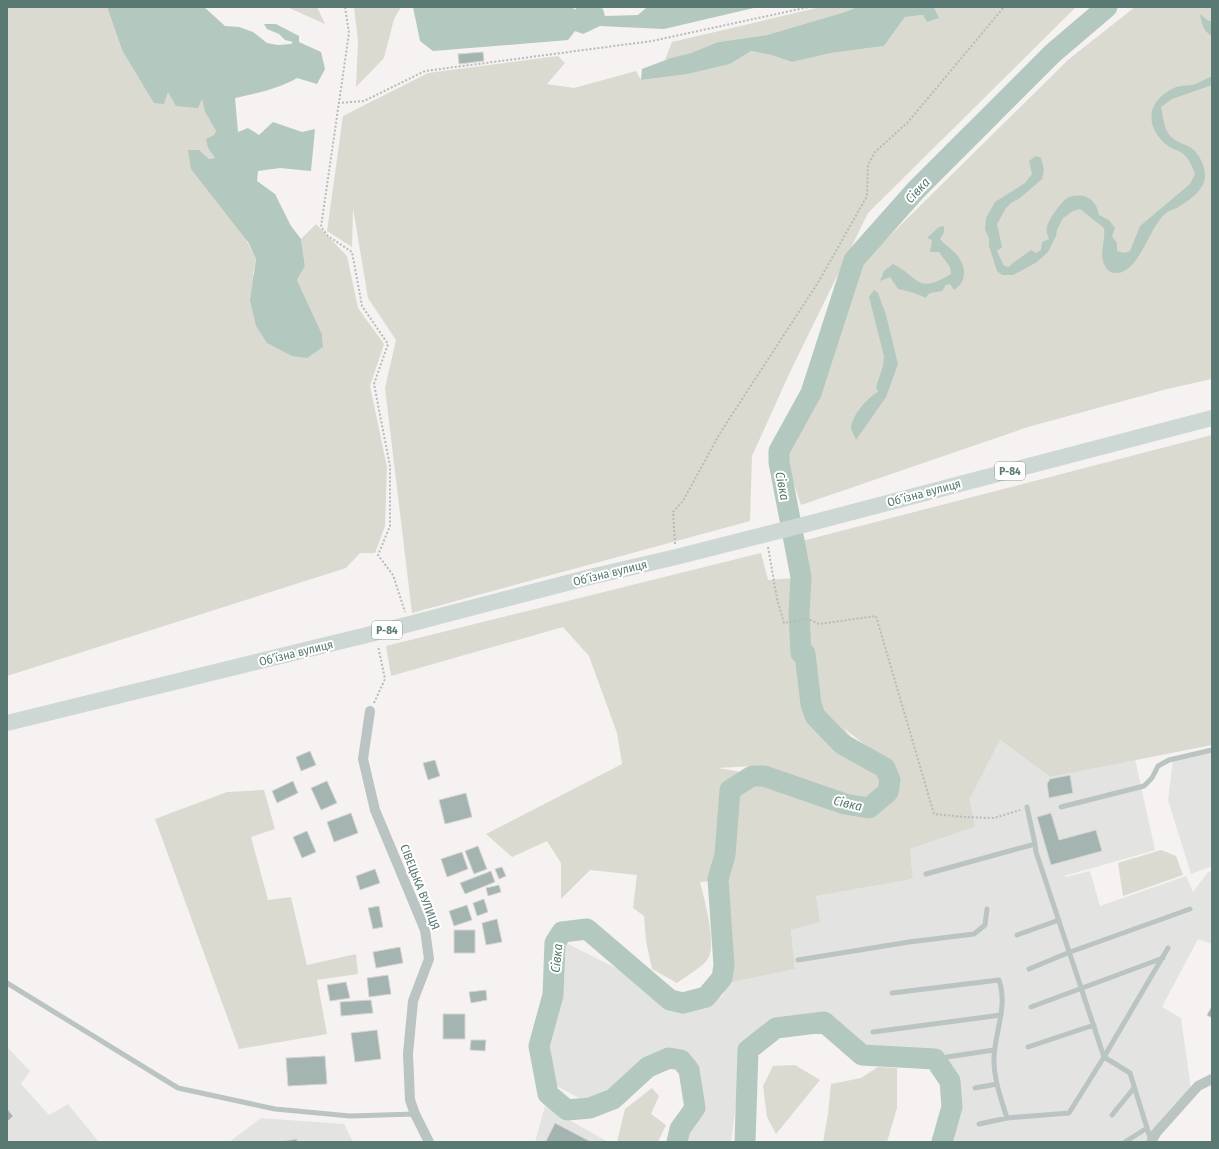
<svg xmlns="http://www.w3.org/2000/svg" width="1219" height="1149" font-family="'Fira Sans Condensed',sans-serif">
  <style>
    .built { fill: #e3e4e1 }
    .green { fill: #dbdad0 }
    .water { fill: #b3c8bf }
    .lines { fill: none; stroke-linecap: round; stroke-linejoin: round }
    .river { stroke: #b3c8bf; stroke-width: 21 }
    .building { fill: #a4b5b1; stroke: #d7d5d4 }
    .path { stroke: #b5bcbb; stroke-width: 2; stroke-dasharray: 2 2; stroke-linecap: butt }
    .lane { stroke: #bac4c2; stroke-width: 5 }
    .street { stroke: #bac4c2; stroke-width: 10 }
    .primary { stroke: #cdd8d5; stroke-width: 16 }
    .labels { text-anchor: middle; stroke-width: 4; stroke-linejoin: round; paint-order: stroke }
    .shield { fill: #fff; stroke: #8ba19c; stroke-width: 1 }
    .shield-label { font-size: 11px; font-weight: bold; fill: #597972 }
    .street-label { font-size: 12px; fill: #597972; stroke: #fff }
    .water-label { font-size: 13px; font-style: italic; fill: #587c6d; stroke: #fff }
  </style>
  <rect width="100%" height="100%" fill="#f5f2f1"/>
  <!-- built -->
  <path class="built" d="M1000 740 1050 777 1135 759 1155 850 1064 876 1066 877 1090 871 1100 906 1186 876 1193 892 1208 872 1212 871V944L1198 939 1162 1007 1181 1018 1191 1089 1153 1132 1146 1139 1147 1142H953L959 1102 948 1068 932 1056 864 1051 836 1023 828 1019 776 1024 757 1034 744 1047 731 1142H687L699 1091 694 1072 681 1056H664L644 1065 609 1094 592 1105 551 1083 545 1048 558 997 564 942 638 979 670 1005 681 1007 722 997 728 983 795 969 791 930 815 896 913 879 910 849 975 827 970 799Z
    M1212 751V866L1191 874 1168 800 1173 759Z
    M7 1047 30 1071 21 1084 49 1115 68 1104 99 1142H7Z
    M545 1106 608 1142H535Z
    M261 1118 344 1124 353 1142H229Z"/>
  <!-- green -->
  <path class="green" d="M7 7H107L122 50 168 92 202 98 205 112 216 131 208 148 215 158 209 159 199 150 256 259 253 274 323 347 322 334 297 280 305 266 301 239 316 224 347 256 358 308 384 344 370 386 387 467 385 526 375 553H360L346 568 7 676Z
    M287 7H317L325 24Z
    M354 7H401L394 19 384 58 356 87 358 41Z
    M821 7H857L845 12 767 35 718 42 691 53 665 60 672 42Z
    M934 7H1076L868 213 790 372 752 456 750 521 412 613 385 388 396 340 368 298 353 208 352 247 327 231 343 116 428 73 558 56 565 63 547 84 574 88 636 71 641 80 688 74 730 64 751 51 771 55 792 62 831 53 884 46 905 17 923 15 939 18Z
    M1135 7H1212V379L1167 389 1028 427 801 505 787 464 789 454 818 397 858 267 1069 59Z
    M1212 435V745L1050 777 1000 740 970 799 975 827 910 849 913 879 816 896 820 922 791 930 795 969 728 983 724 881 730 856 735 793 756 783 866 814 894 798 888 764 844 728 878 771 882 788 868 801 752 766 718 768 741 772 728 785 720 855 712 881 700 882C704 899 718 946 707 960 703 966 684 978 677 983L652 969 646 941 644 916 633 908 637 875 590 870 561 899V863L547 841 512 857 486 834 622 764 617 733 589 656 563 627 391 676 386 646 761 553 768 580 794 578V631H806L807 578 802 541Z
    M264 790 275 829 251 837 268 900 291 897 307 965 356 954 358 974 317 980 327 1034 239 1049 155 819 227 792Z
    M1161 850 1176 856 1183 875 1123 896 1118 863Z
    M795 1065 820 1080 776 1134 767 1117 763 1086 773 1066Z
    M878 1067 897 1068V1108L887 1142H823L828 1114 831 1084 861 1078Z
    M652 1088 659 1096 651 1114 666 1125 658 1142H617L625 1109Z"/>
  <!-- water -->
  <path class="water" d="M107 7H204L225 26 239 27 253 32 267 43 278 45 291 44 293 42 285 40 279 34 267 29 264 24H276L299 36V42L321 52 325 69 317 84 297 78C281 88 254 94 235 98L238 132 248 128 259 135 273 122 302 132 315 129 311 171 280 168 258 171 257 181 275 194 291 226 301 239 305 266 297 280 322 334 323 347 307 358 292 356 267 343 256 326 250 300 256 259 248 242 191 169 188 150H199L209 159 215 158 208 148 206 139 214 135 216 131 205 112 202 99 198 108 176 106 168 92 164 104 154 103 122 50Z
    M413 7H574V10L578 7H599L603 9 605 16 638 15 646 8 644 7H758L664 29 600 26 583 34 575 31 568 40 433 51 420 41Z
    M857 7H934L939 18 927 22 923 15 905 17 884 46 831 53 792 62 771 55 751 51 730 64 688 74 641 80 642 69 671 58 691 53 718 42 767 35 845 12Z
    M1200 14 1207 20 1212 22V36C1202 30 1202 24 1200 14Z
    M1212 76V85L1172 99 1161 107C1163 116 1164 129 1170 136 1183 148 1192 141 1202 162 1204 167 1205 172 1205 177 1204 190 1190 200 1180 206 1176 209 1170 210 1166 213 1149 226 1139 275 1115 273 1110 273 1106 269 1104 264 1099 252 1106 240 1104 228L1080 209 1073 211 1063 218 1057 230 1056 236 1048 252 1037 262 1013 275H1002L997 271 989 246V238L985 230 986 218 995 202 1025 183 1032 174 1029 161 1036 156 1041 158 1044 170 1042 179 1020 198 1011 203 1006 208 997 224 1002 247 997 251 1004 266 1009 267C1015 260 1024 256 1031 250L1036 253 1041 250 1042 242 1049 239C1047 234 1046 232 1047 227 1048 220 1063 199 1069 197 1085 192 1097 200 1099 215L1109 220 1115 228 1112 236 1117 243V251L1124 253 1130 251 1140 226 1190 184 1195 174C1192 166 1189 158 1182 153 1178 150 1172 149 1168 146 1144 127 1146 101 1174 88 1180 85 1186 86 1192 85 1199 83 1205 79 1212 76Z
    M944 226V232L940 239C944 244 949 247 954 252 962 259 968 273 961 283 960 286 956 288 954 290L950 284 946 285 942 291 930 293 925 298C919 294 905 290 898 289L890 277 880 281 884 271 893 264C921 278 916 295 951 274L950 267 939 252H930L932 240 927 238 939 227Z
    M874 290 878 293 886 315 898 364 886 397 856 440C855 437 852 432 851 429 851 416 868 397 878 392L876 387 883 366 884 356 869 297Z"/>
  <g class="lines">
    <!-- river -->
    <path class="river" d="M677 1142 680 1129 695 1108 689 1070 681 1060 669 1058 648 1067 613 1099 590 1108 567 1110 548 1094 539 1046 553 995 555 943 562 932 587 929 670 1000 683 1003 706 997 722 978 724 965 718 879 725 855 730 790 752 776H764L845 804 869 808 888 792 890 780 885 768 842 744 815 716 811 704 805 654 801 653 799 614 801 577 779 462V451L811 393 854 260 916 190 1053 53 1107 7
      M745 1142 748 1050 776 1028 824 1022 862 1055 935 1059 950 1081 952 1107 942 1142"/>
  </g>
  <!-- building -->
  <path class="building" d="M483 52 484 61 459 64 458 54Z
    M310 751 316 765 301 771 296 757Z
    M435 760 440 776 428 780 423 763Z
    M1070 775 1073 793 1049 798 1047 784 1050 779Z
    M293 781 298 793 277 803 272 791Z
    M327 781 337 803 321 810 311 788Z
    M466 793 472 817 445 824 439 800Z
    M351 813 358 833 334 842 327 822Z
    M1051 813 1059 840 1096 830 1102 851 1051 865 1037 817Z
    M307 831 316 852 302 858 293 837Z
    M478 846 487 869 474 874 465 851Z
    M462 852 468 869 447 877 441 859Z
    M502 867 506 876 499 879 495 869Z
    M375 869 380 883 360 890 356 876Z
    M491 871 495 882 465 894 460 883Z
    M499 885 501 892 488 896 486 888Z
    M484 899 488 912 477 916 473 903Z
    M467 905 472 920 454 926 449 911Z
    M379 906 383 927 373 929 368 908Z
    M497 919 502 942 486 945 482 923Z
    M454 930H475V953H454Z
    M400 947 403 963 376 968 373 952Z
    M388 975 391 994 369 997 367 978Z
    M346 982 350 998 330 1001 327 985Z
    M486 990 487 1000 471 1003 469 992Z
    M371 1000 373 1013 341 1016 340 1002Z
    M1212 1006V1018L1207 1015Z
    M443 1014H465V1039H443Z
    M377 1030 381 1059 355 1062 351 1033Z
    M471 1040H486L485 1051 470 1050Z
    M325 1056 327 1084 288 1086 286 1058Z
    M7 1109 13 1116 7 1122Z
    M555 1123 591 1142H548L546 1141Z
    M297 1139V1142H278Z"/>
  <g class="lines">
    <!-- path -->
    <path class="path" d="M345 7 349 33 321 227 328 236 352 252 362 306 388 344 374 384 390 466V526L378 555 393 575 405 612
      M338 103 364 101 425 71 652 41 809 7
      M675 544 673 512 683 501 720 433 819 281 867 196 868 165 875 152 908 122 1004 7
      M768 547 777 599 784 623 808 619 819 624 876 616 934 814 964 817 994 818 1020 810
      M374 703 385 679 378 646"/>
    <!-- lane -->
    <path class="lane" d="M1027 807 1035 844
      M1061 807 1144 786 1152 778 1158 766 1169 760 1212 750
      M926 874 1035 844 1036 852 1104 1057
      M1017 935 1059 920
      M798 960 909 942 974 934 985 925 987 909
      M1029 969 1070 952 1190 909
      M7 983 178 1088 275 1109 350 1116 415 1114
      M892 993 999 980C1008 1006 995 1032 994 1057 993 1078 1001 1098 1007 1118
      M1031 1007 1163 958
      M873 1032 1001 1015
      M1028 1047 1094 1025
      M947 1057 994 1050
      M1104 1057 1168 948
      M975 1088 997 1084
      M1112 1115 1134 1088
      M979 1124 1007 1118 1069 1113 1104 1057 1130 1073 1151 1141
      M1125 1142 1147 1128"/>
    <!-- street -->
    <path class="street" d="M370 711 363 759 375 810 425 930 429 959 413 1001 408 1054 410 1100 415 1114 429 1142
      M1151 1142 1156 1133 1198 1086 1212 1079"/>
    <!-- primary -->
    <path class="primary" d="M7 723 375 633 590 577 676 557 807 524 1212 418"/>
  </g>
  <g class="labels">
    <!-- shield labels -->
    <g class="shield">
      <rect x="995" y="462" width="30" height="18" rx="3"/>
      <rect x="372" y="621" width="30" height="18" rx="3"/>
    </g>
    <g class="shield-label">
      <text x="1010" y="475">Р-84</text>
      <text x="387" y="634">Р-84</text>
    </g>
    <!-- street labels -->
    <g class="street-label">
      <text transform="translate(924 493) rotate(-15)" y="4">Обʼїзна вулиця</text>
      <text transform="translate(610 573) rotate(-14)" y="4">Обʼїзна вулиця</text>
      <text transform="translate(296 653) rotate(-14)" y="4">Обʼїзна вулиця</text>
      <text transform="translate(420 887) rotate(69)" y="4">СІВЕЦЬКА ВУЛИЦЯ</text>
    </g>
    <!-- water labels -->
    <g class="water-label">
      <text transform="translate(917 190) rotate(-47)" y="5">Сівка</text>
      <text transform="translate(783 486) rotate(79)" y="5">Сівка</text>
      <text transform="translate(848 803) rotate(13)" y="5">Сівка</text>
      <text transform="translate(556 958) rotate(-84)" y="5">Сівка</text>
    </g>
  </g>
  <!-- border -->
  <rect width="1219" height="1149" fill="none" stroke="#597972" stroke-width="16"/>
</svg>
